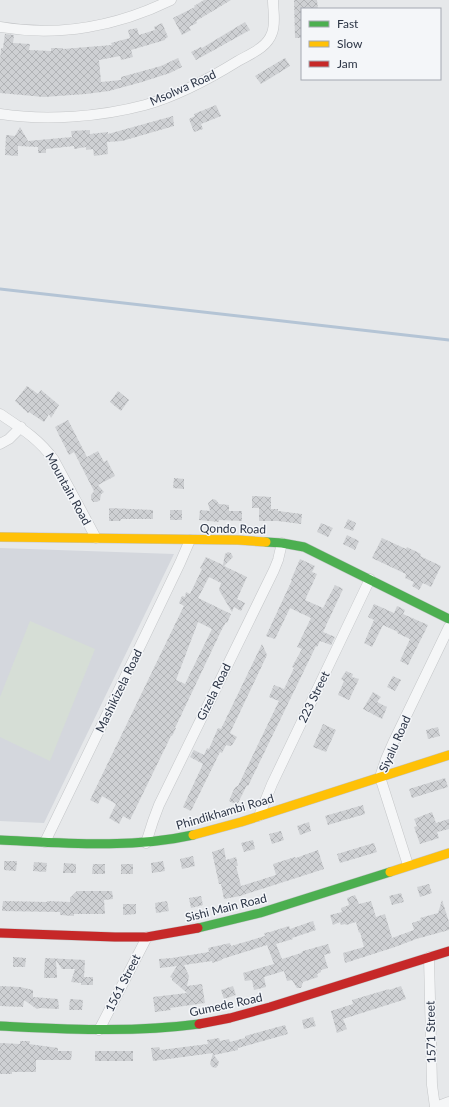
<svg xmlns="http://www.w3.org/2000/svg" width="449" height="1107" font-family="Lato,sans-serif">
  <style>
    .built { fill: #d4d7dd }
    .green { fill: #d6ded6 }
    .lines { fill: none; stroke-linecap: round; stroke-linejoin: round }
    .stream { stroke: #b4c4d5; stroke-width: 3 }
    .building { fill: url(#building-cross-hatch); fill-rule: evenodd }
    .street-casing { stroke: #c4c6c8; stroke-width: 11 }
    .fast-casing { stroke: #c4c6c8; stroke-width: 10 }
    .slow-casing { stroke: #c4c6c8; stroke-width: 10 }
    .jam-casing { stroke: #c4c6c8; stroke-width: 10 }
    .street { stroke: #f5f6f7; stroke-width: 10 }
    .fast { stroke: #4caf50; stroke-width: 9 }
    .slow { stroke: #ffc107; stroke-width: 9 }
    .jam { stroke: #c62828; stroke-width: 9 }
    .labels { text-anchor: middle; stroke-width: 3; stroke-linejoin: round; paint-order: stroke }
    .street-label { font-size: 12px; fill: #2b3445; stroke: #f4f6f9 }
  </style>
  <defs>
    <pattern id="building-cross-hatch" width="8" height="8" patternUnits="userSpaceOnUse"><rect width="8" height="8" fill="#ced0d3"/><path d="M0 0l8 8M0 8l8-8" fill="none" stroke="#b1b3b6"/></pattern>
  </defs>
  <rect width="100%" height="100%" fill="#e6e8ea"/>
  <!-- built -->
  <path class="built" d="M0 548 174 554 44 823 0 821Z"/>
  <!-- green -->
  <path class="green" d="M30 621 95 649 50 761 0 737V697Z"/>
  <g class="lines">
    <!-- stream -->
    <path class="stream" d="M0 289 449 340"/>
  </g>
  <!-- building -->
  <path class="building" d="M204 0H231L196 21 197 23 189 27 191 30 182 35 173 18 195 7 194 6Z
    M294 0H317L318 9H302V38H295Z
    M245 22 250 30 196 60 191 52 201 47 202 48Z
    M162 23 168 37 165 39V40L131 50 133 57 121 60 120 56 99 60 101 82 121 80V77L161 66 178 58 182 67 170 73 142 82 109 91 86 94 44 97 0 93V61L1 48H3L5 34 14 35 13 43 30 44 29 50 51 51V48H63V49L112 45 111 43 130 38 128 30 137 28 139 35 155 30 154 27Z
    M285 58 290 66 261 84 255 76Z
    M216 105 221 116 201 124 203 129 194 132 189 119 195 116 194 114Z
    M173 116 174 126 122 141 107 142 108 154 94 156 93 149 86 150V147L74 149V146L46 149V153H38V147L18 146V156L5 155 6 135 15 136 20 127 28 141 72 137 71 131 90 130V134L108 132V134Z
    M27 386 38 394 41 390 59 405 51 418 49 414 44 422 29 412 28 413 15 401Z
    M118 391 129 400 121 411 110 402Z
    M68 420 87 457 98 451 104 462 107 460 115 476 98 485 104 492 101 494 100 500 97 502H93L91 499V495L94 491 74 452 69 455 55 427Z
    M174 478 184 479V489L173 488Z
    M252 496 271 497V509H278V511L302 514 301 524 278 521H259V508H252Z
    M213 499 216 500 219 504 229 505V511H242V521L219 520V522L199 520 200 510 210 511 208 503Z
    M109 508 153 510V519H121L120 521H109Z
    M170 510H182V520H170Z
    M348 519 356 523 353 531 344 528Z
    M321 523 333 528 328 537 317 532Z
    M347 535 359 541 355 550 343 544Z
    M382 538 406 549 407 547 421 554 420 556 441 566 431 587 423 583 419 590 412 586 414 582 405 578 406 574 372 558Z
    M228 552 231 553 233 557 224 566 247 577 237 599 245 603 241 611 234 607 232 612 219 590 221 583 209 577 198 598 231 614 227 623 226 622 222 629 175 728H176L172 736H171L130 820 123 816 119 824 109 818 116 804 102 796 98 804 90 800 180 614 184 606 179 603 182 596 185 597 186 592 190 594 202 569 200 568 206 557 223 565 225 554ZM198 622 212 629 185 684 176 680Z
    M300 559 315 566 312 572 317 574 305 600 323 608 335 585 343 589 323 632 335 637 331 645 320 641 317 647 316 646 248 786 247 785 237 805 229 801 234 789 237 786H238L279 701 269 697 274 685 284 689 294 668 292 667 302 649 297 647 311 618 290 608 275 639 266 636 292 580H291Z
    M374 604 394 613 397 606 405 610 403 614 428 625 408 665 400 661 410 639 397 633 398 632 383 625 372 647 364 643 374 620 368 617Z
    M262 644 267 655 230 733 237 737 232 745 230 746 226 745 222 753 220 752 191 811 183 807 203 764 190 757 194 750 204 755 207 748 209 749 218 728 221 729Z
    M346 671 353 674 352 677 359 679 349 700 338 695 344 681 341 679Z
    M393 676 401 680 395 691 387 687Z
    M373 692 381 697 377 702 387 707 382 719 363 709Z
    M323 724 336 730 326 752 313 747Z
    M438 727 440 736 428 739 426 730Z
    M445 778 448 787 412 798 409 789Z
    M363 805 365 814 328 825 325 816Z
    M432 812 436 823 449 819V829L437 832 439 838 420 844 414 827 417 826 414 819Z
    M309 822 311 831 300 835 297 826Z
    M281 831 284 840 272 844 269 834Z
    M253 840 255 849 244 852 241 843Z
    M374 843 377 852 340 863 337 854Z
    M224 848 226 860 236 857 238 866H236L241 886 276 875 273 864 295 857 296 858 318 850 324 869 240 896 224 899 221 884H219L212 852Z
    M193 856 195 866 182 869 180 859Z
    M4 861H17L16 871 4 870Z
    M163 861 165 871 152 873 151 863Z
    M34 862 47 863 46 872 33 871Z
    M64 863 76 864V873H63Z
    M93 864H105V874H92Z
    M121 864H133V874H121Z
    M429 884 432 893 420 897 417 887Z
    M77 891H112L113 899 104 900 105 914H74V916L60 915V912L2 911 3 901 47 902V901L70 902V898Z
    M401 893 404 902 392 905 389 896Z
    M355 895 359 904 371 901 376 917 385 914 392 938 414 930 412 923 421 920 420 918 438 913 442 900 449 922V930L416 939 395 947 345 963 343 953 364 947 360 932 359 933 356 922 346 925 345 924 341 925 340 922 333 925 330 915 342 912 341 908 349 905 347 898Z
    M201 896 203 905 191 908 189 898Z
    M167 901 169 911 156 913 155 903Z
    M123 904H136V914L123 915Z
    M313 921 316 930 292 938 293 939 276 944 282 959 301 953 303 951 328 944 331 953 324 955 328 968 321 970V972L317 974 318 977 303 982 301 988H297L292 980 287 981 284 971 264 977 266 987 254 990 252 980 245 981 243 973 274 964 267 945 222 959V960L212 963V961L184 965 189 976 187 986 202 984 205 1003 170 1008 171 1010 155 1012 153 997 187 993 172 980V978L170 977 177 966 160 968 159 959 172 958 209 952 208 948 230 943 231 946 265 936 264 933 270 932 289 926 290 929Z
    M13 957 26 958 25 967H13Z
    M45 958 85 960 84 977H93V985H81V983L71 982 75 969H62L56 960 57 978H44Z
    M0 986 20 987 33 990V997L58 999 59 1009 40 1008 37 1009 24 1000 23 1007 0 1006Z
    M233 986 236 995 224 999 221 990Z
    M401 986 406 999 343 1019 347 1029 337 1033 331 1011 353 1004 352 1000 389 989V990Z
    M70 999 83 1000 82 1010H69Z
    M313 1017 316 1026 304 1029 302 1020Z
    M285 1025 288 1034 238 1048V1050L214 1055 219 1062 218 1065 216 1068 212 1067 210 1064 213 1053 153 1061 151 1048 159 1047 160 1050 208 1044 207 1040 219 1038 220 1041 229 1039 230 1042 245 1038V1036Z
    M20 1041H30L29 1044 58 1048V1051H72L71 1060H36V1072H12V1074H0V1043L20 1044Z
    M95 1051H133V1061H95Z"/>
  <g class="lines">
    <!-- street casing -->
    <g class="street-casing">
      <path id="street" d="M0 27C59 37 118 26 171 0
        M0 114C46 121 100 117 145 105 177 96 209 79 238 61 250 54 267 48 272 33 276 23 273 11 273 0
        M0 414C21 428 39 439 54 460L96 538
        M0 444 9 439 21 427
        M259 816 272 784 370 579
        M45 842 145 636 180 563 190 540
        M146 843 153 821 159 805 274 570 278 560 282 543
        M408 865 380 777 386 759 393 743 449 627
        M429 957 432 1085 435 1107
        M99 1030 147 937
        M436 1107 449 1102"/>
    </g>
    <!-- fast casing -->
    <g class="fast-casing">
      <path id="fast" d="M266 542 282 543 304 547 449 619
        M0 840C64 843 130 849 193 835
        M198 928 260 913 390 872
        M0 1026C66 1029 132 1033 199 1024"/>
    </g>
    <!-- slow casing -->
    <g class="slow-casing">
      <path id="slow" d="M0 537 238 540 266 542
        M193 835 241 822 449 755
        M390 872 449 853"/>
    </g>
    <!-- jam casing -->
    <g class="jam-casing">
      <path id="jam" d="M0 933 115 937H147L198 928
        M199 1024 230 1018 270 1007 449 951"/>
    </g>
    <!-- street -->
    <use href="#street" class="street"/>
    <!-- fast -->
    <use href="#fast" class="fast"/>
    <!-- slow -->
    <use href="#slow" class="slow"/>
    <!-- jam -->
    <use href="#jam" class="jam"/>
  </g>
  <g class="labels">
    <!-- street labels -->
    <g class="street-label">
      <text transform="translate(183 88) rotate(-24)" y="4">Msolwa Road</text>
      <text transform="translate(68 489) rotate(61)" y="4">Mountain Road</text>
      <text transform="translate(233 529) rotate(1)" y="4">Qondo Road</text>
      <text transform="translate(119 691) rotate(-64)" y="4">Mashikizela Road</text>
      <text transform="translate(214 692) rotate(-64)" y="4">Gizela Road</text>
      <text transform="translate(314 697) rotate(-64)" y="4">223 Street</text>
      <text transform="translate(395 744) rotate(-66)" y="4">Siyalu Road</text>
      <text transform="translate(225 812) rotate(-16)" y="4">Phindikhambi Road</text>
      <text transform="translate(226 908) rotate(-14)" y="4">Sishi Main Road</text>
      <text transform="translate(123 983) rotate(-63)" y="4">1561 Street</text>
      <text transform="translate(226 1005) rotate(-12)" y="4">Gumede Road</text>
      <text transform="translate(431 1032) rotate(-91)" y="4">1571 Street</text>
    </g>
  </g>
  <!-- legend -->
  <rect x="301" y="8" width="140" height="72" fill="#f4f6f9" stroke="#a4a8b1"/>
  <rect x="309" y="21" width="20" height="6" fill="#4caf50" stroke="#a4a8b1"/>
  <text x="337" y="28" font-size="12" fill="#2b3445">Fast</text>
  <rect x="309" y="41" width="20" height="6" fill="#ffc107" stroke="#a4a8b1"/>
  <text x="337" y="48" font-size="12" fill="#2b3445">Slow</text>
  <rect x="309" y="61" width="20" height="6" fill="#c62828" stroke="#a4a8b1"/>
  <text x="337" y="68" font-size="12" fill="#2b3445">Jam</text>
</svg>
